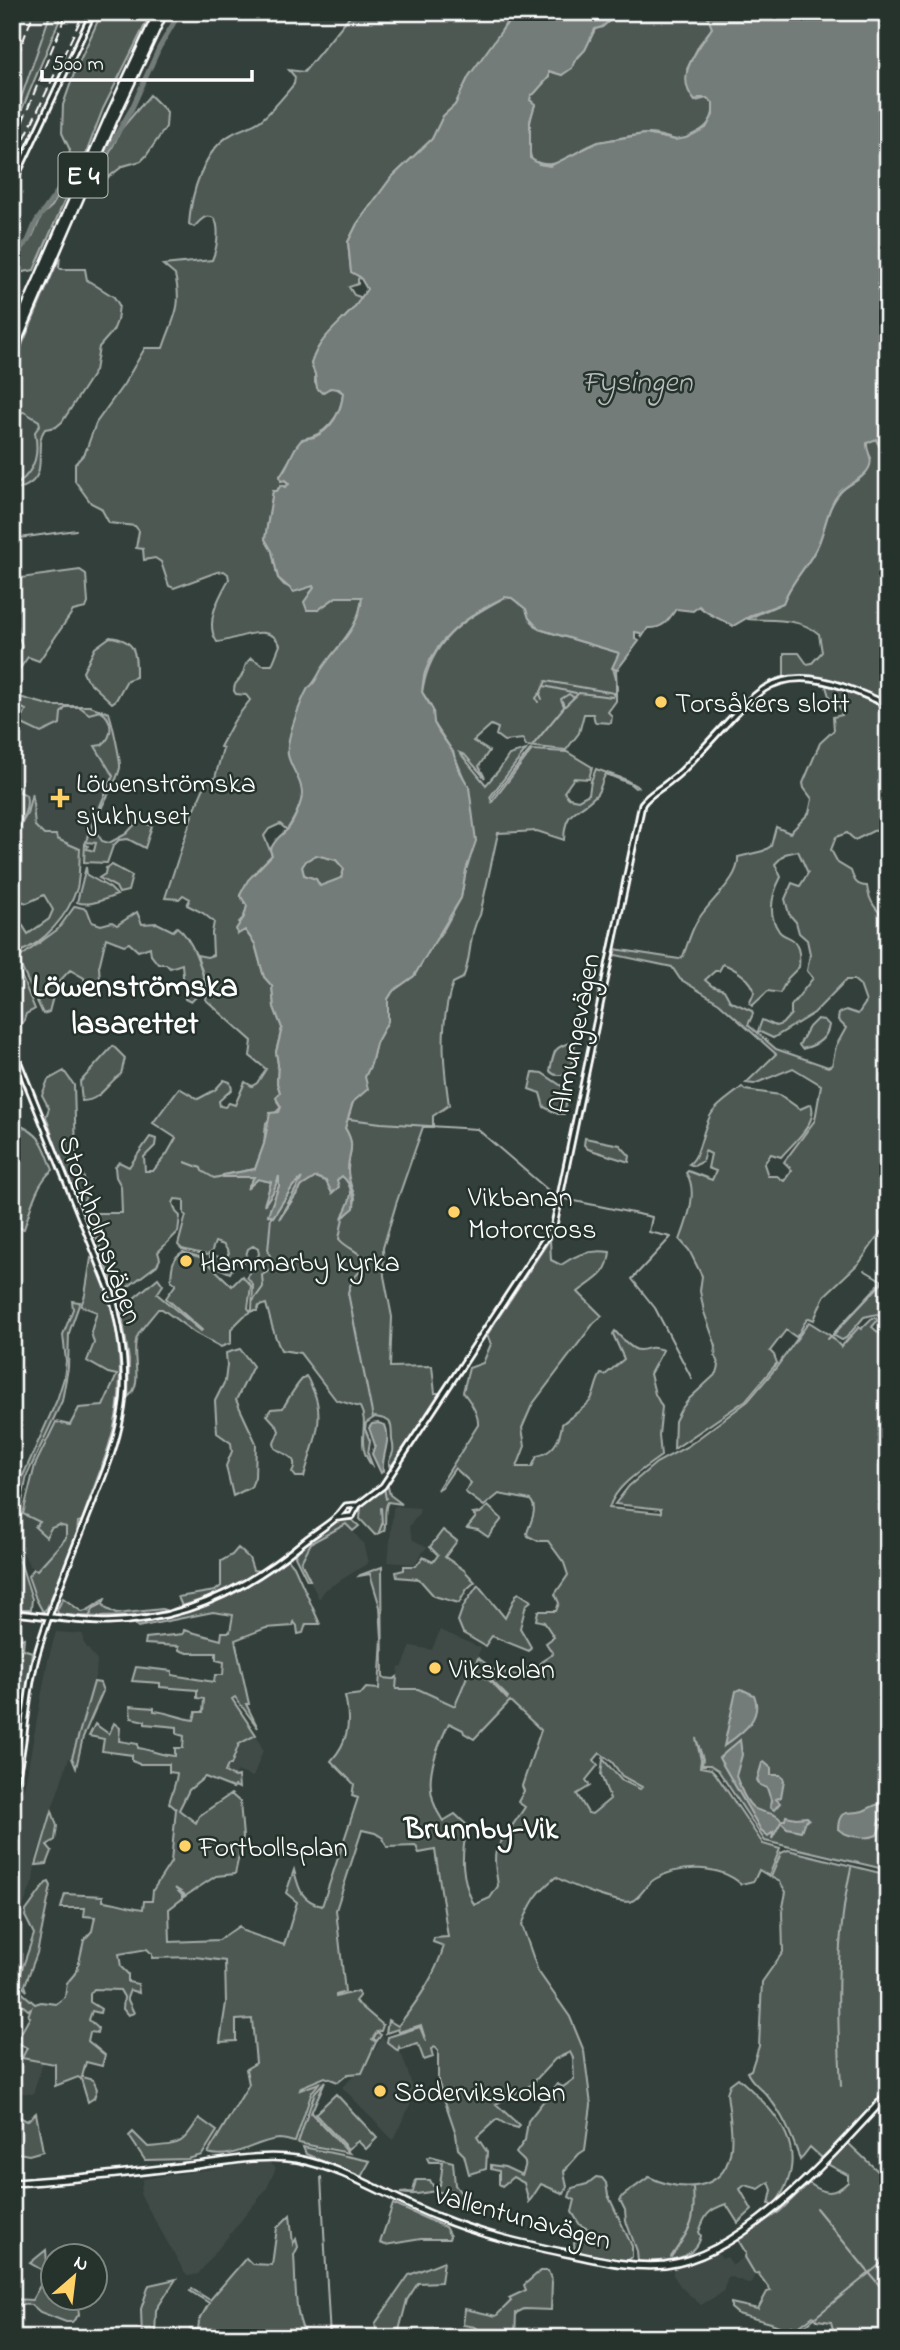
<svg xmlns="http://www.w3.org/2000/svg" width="900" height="2350" font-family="'Indie Flower',sans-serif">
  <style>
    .built { fill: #404c47 }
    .green { fill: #4d5853; stroke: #a6aca9; stroke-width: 2; fill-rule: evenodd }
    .water { fill: #737b78; stroke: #abb0ae; stroke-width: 2; fill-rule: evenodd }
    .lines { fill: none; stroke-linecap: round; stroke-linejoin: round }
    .stream { stroke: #abb0ae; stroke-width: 2 }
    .river { stroke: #737b78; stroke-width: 5 }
    .minor-casing { stroke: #fff; stroke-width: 9 }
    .major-casing { stroke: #fff; stroke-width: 10 }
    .highway-casing { stroke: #fff; stroke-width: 11 }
    .minor { stroke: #26332d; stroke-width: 3.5 }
    .major { stroke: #26332d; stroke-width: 5 }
    .highway { stroke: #26332d; stroke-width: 6 }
    .rail { stroke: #fff; stroke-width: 2; stroke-dasharray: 10 5; stroke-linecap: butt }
    .poi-dot { fill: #ffd166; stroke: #26332d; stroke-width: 2.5 }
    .labels { text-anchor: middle; stroke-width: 5; stroke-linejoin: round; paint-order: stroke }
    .shield { fill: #26332d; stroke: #bec2c0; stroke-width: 2 }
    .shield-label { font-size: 26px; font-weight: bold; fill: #fff }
    .poi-label { font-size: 28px; fill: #fff; stroke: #26332d; text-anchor: start }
    .street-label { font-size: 28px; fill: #fff; stroke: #26332d }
    .water-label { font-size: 30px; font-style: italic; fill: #b9bdbc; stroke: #26332d }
    .neighbourhood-label { font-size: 30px; font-weight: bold; fill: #fff; stroke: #26332d }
    .quarter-label { font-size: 32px; font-weight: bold; fill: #fff; stroke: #26332d }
  </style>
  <rect width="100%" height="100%" fill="#333f3a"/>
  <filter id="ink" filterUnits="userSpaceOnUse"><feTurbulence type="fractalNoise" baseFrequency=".0143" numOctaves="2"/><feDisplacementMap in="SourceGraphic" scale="14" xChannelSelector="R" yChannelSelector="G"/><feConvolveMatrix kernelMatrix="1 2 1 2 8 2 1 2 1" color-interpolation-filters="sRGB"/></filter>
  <g filter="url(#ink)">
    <!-- built -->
    <path class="built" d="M12 12H51L12 124Z
      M35 84 51 90 12 172V140Z
      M24 412 39 421 40 425 35 433 37 450 30 473 18 483H12L14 437 12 413Z
      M12 695 52 706H90L109 713 121 763 79 869 12 829Z
      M395 1506 420 1508 419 1513 409 1527 413 1540 427 1547 414 1564 388 1562 393 1509Z
      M23 1514 40 1522 35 1527 50 1528 59 1525 66 1527V1537L37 1570 29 1565 21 1547 20 1532Z
      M346 1524 363 1543 368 1563 325 1590 319 1599 301 1562 311 1543Z
      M440 1630 481 1648 455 1706 418 1689H395L399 1667 402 1668 411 1646 432 1650Z
      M56 1632 83 1634V1642L97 1661 96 1673 72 1758H69L36 1857 33 1881 12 1934V1818L25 1784 48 1660Z
      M256 1735 263 1750 253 1777 237 1771 234 1777 224 1773 228 1765H231L239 1744Z
      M382 2037 402 2055 415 2094 393 2140 342 2087 355 2075 363 2073Z
      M22 2058 43 2062 33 2094 12 2092V2077Z
      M263 2162H269L276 2168 267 2188 198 2274 189 2276 185 2273 140 2194 143 2179Z
      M715 2250 722 2259 727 2257 733 2265 745 2257 755 2274 751 2284 728 2276 723 2292 701 2305 681 2287 673 2275V2270L674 2267 688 2263Z"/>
    <!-- green -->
    <path class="green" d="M51 12H63L13 131 12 124Z
      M102 12H140L142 18 147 21 103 109 82 164 67 169 70 150 62 133 63 105 75 71Z
      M353 12H512L496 41 469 76 455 105 443 116 432 139 391 178 357 224 348 242 351 272 360 277 358 279V284L349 287 354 295 360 297 359 301C343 324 319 336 311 364L315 374V383L325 390 334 387 343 393C341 416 326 436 302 439L280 476 289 484 287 486 279 487 277 491H273L265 539 272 551 278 578 284 585 291 588 313 586 314 588 310 593 318 610 336 597 362 596C360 629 337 645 321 671 310 687 298 709 292 729 282 763 298 762 302 790 304 802 293 820 287 830L280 824 269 829 264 836 272 855 257 870 244 917 239 922 255 944 264 977 272 985 274 1007 282 1028 276 1052 278 1064 277 1083 280 1092 277 1101 281 1107 266 1123 264 1144 255 1169 223 1175V1177H255L248 1187 258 1179 272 1182 265 1204 273 1192 279 1176V1186L268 1215 273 1217 293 1186 303 1177 281 1217 302 1186 316 1177 326 1181 332 1193 337 1180 342 1176C353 1185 355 1203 344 1213L345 1216C367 1195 346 1191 347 1171 349 1152 356 1146 345 1128L353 1102 371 1064 376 1043 388 1021V999L393 991 414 976 427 952 444 929 461 898 466 870 467 786 453 752 434 723 430 704 422 692C431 640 461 621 505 597L512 598 526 609 529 618 539 629 620 653 613 668 616 679V701L608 712 612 716 611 723 595 722 593 714H584L579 733 566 750 526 746 523 739 504 741 496 735 498 728 491 725 473 741 489 751 479 766 485 778 465 755 460 753 486 785 499 770 509 755 526 750 490 797 492 802 532 750 567 752 592 767 589 779 574 778 564 792 569 798 578 800 589 794 591 781 596 769 624 779 638 787 635 788 629 783 606 774C601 781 601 790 596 795 577 815 565 808 564 840L537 831 498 833 480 915C468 934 472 958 463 978L453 983C439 1024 443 1063 449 1105L433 1116V1127H423L396 1204 383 1248 384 1276 392 1317 390 1367 432 1366 435 1393H439V1396L390 1468C387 1460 391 1459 393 1452 394 1447 393 1445 392 1440 391 1423 394 1420 375 1417L366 1423 365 1429 370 1441 368 1454 373 1467C353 1443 371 1427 360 1407L336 1400 300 1353 281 1350C273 1334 271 1321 266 1304L259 1306 257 1311H252L253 1285 247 1277 259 1254 258 1249 253 1246 248 1249 244 1262 238 1258 230 1273C222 1270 213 1266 210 1257L216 1256 225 1259 229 1253 224 1245 215 1242 211 1253 207 1255 182 1249 178 1245 186 1215 184 1214V1200L175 1199 173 1203 176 1212 180 1216 178 1232 158 1252 160 1259 157 1265 125 1289 112 1281 95 1233 84 1213H122L121 1186 116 1177 115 1167 119 1162 129 1167 150 1137 156 1139 155 1146 144 1157 145 1171H153L167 1154 176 1138 153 1123 179 1088 198 1099 215 1090 224 1080 230 1082 232 1089 219 1101 220 1106 225 1107 229 1103 235 1105 245 1082 252 1086 257 1083 266 1069 250 1056 252 1041 206 1000 208 990 197 955 207 957 213 955 212 933 214 922 203 913 187 905 190 899 183 895 179 899 165 898 193 813 207 780 215 778 223 748 220 747 234 721 250 700 246 695 236 694 234 691C234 683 237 683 241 677 246 670 242 666 251 658L263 665H272L280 645C269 620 235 641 217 642 204 623 219 597 229 579L228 574 224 571 217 572 174 588 169 586 161 562 155 558 144 560 143 549 136 548 139 531 135 526 109 523 101 508 91 503 75 481V464L85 453 96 423 124 384 145 348H163C173 317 183 309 175 275L163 265 212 260C217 249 220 230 215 219 206 212 200 221 194 227L189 224C191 194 203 150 232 134 241 128 252 127 261 120 273 110 284 96 294 84L295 77 289 70 304 72Z
      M628 12H706L712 28 699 45 687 69 696 101 707 98 713 103C715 121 706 128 691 136 686 138 681 141 676 140 667 138 659 134 649 134 633 134 616 139 601 142 574 147 560 175 532 160 526 144 529 120 535 105L530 100 531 95 534 94 549 77V71L562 75 585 50 595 29 602 27 615 16Z
      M150 95 167 112 166 127 146 156 141 161 123 166 101 183 98 177 121 129Z
      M78 170 34 270 12 274V260L32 237 42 215 52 206 73 172Z
      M60 256 59 267 61 269H85L87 280 114 297 119 305 117 321 113 331 99 347 95 371 62 422 56 427 45 429C30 449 57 481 12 491V483H19C36 468 39 454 35 432L40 425 39 421 24 412 12 413 13 371 23 343Z
      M875 438 881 449 880 454 888 461V701C847 685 829 675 784 677V653H799L807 664 812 663 822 652 819 634C799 617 772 621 747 619L783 603C791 580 810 565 819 543 826 526 827 507 840 493 846 485 856 482 861 477 865 472 868 463 871 458L866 448 867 443Z
      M12 560 17 565 21 578 80 570 86 574 88 603 86 608 73 611 39 661 28 657 12 680V663L22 646 20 640 12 631Z
      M110 637C137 640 136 654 136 677L127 680 116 700 112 703 86 679 83 672 95 648Z
      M825 683 847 689 888 708V745L882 752 888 757V829L873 831 855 840 847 833 836 837 831 850 838 863 851 871C854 880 856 886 867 886 869 902 876 910 888 921V1222L860 1262 824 1296 814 1320 809 1318C802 1323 802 1331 796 1337L786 1330 770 1351 774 1355 777 1363 746 1400 674 1449 675 1421 680 1411 689 1399 717 1373 719 1366 715 1356 716 1346 704 1312 700 1291 702 1276 689 1250 680 1240C687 1221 699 1191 686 1173L688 1171 712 1180 716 1171 708 1168 711 1154 705 1151 702 1162 694 1166 689 1164C701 1156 702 1127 712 1113 719 1103 733 1095 742 1087L745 1090 780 1095 800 1109 811 1104C819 1122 792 1144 781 1157L771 1154 764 1164 768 1176H777L784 1181 792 1170 784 1162 815 1120 821 1085 793 1068 754 1084 746 1083 776 1054 719 1003 680 979 672 967 616 955 612 958 614 949 679 959 683 956C687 946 690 935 695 925 706 902 740 881 738 857L763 851 771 846 776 827 790 833 809 813 812 799 804 788 803 783 820 743 834 730 833 717 842 715 840 707 832 706ZM798 851 808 873 800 886 792 883 785 899 789 914 796 922 799 933 807 940 810 954 807 971 813 978 791 1006V1014L782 1024 776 1026 762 1020 758 1031 773 1038 814 1013 846 980H854L860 985 866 1002 858 1014 846 1010 839 1013 838 1020 846 1028 836 1046 832 1065 828 1067 776 1049 748 1025 753 1014 752 1011 730 1001 724 990 712 986 705 980 715 971H719L723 964C732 967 754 980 754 992 754 994 750 1001 750 1003L752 1006 768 991 780 993 788 978 799 967C800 958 800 947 793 940 788 936 782 936 779 931 767 914 772 894 781 877L775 864 785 854Z
      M12 695 52 706H90L109 713C112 721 121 762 120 768 115 789 96 809 95 830L102 841 109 843 126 834 139 820 152 826 145 848 128 839 119 840 113 846 107 863 84 862 85 844 88 846 87 849 94 851 96 843 86 842 88 834 113 776 95 746 102 745C114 736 113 718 100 711L89 714 80 707H66L61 713 60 724 41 733 20 723 26 710 12 703Z
      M21 787 20 792 26 795C30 810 20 824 12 837V788Z
      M32 793 35 826 44 835H56L57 839 80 849C79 862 80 875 77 888 68 916 45 942 18 953H14L12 949 14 911 19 914 17 916 28 934 49 919 53 910 44 895 27 903 21 901 12 906V841L27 814Z
      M316 855 336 860 344 868 343 875 338 881 320 887 316 879 304 875 302 867 305 861Z
      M112 865 132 876 128 891 119 893 116 887 99 878 105 874 106 868Z
      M86 867 87 875 110 888 117 895C104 899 89 907 77 902Z
      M75 906 87 909 92 922 101 925 112 922 117 925 137 912 142 924 157 923 173 931 177 927C192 938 203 969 205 988L191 1002 185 999 182 964 170 968 166 964H158L151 955 150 947 138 951 129 943 124 945 106 938 99 967 100 979 95 993H87L84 978 70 970 56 985 49 1012 43 1014 19 962V958L58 929Z
      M12 969 20 973 35 1009 26 1014 23 1023 16 1028 19 1042 18 1054 12 1037Z
      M817 1019 824 1020 829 1025C827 1040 815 1046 802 1049L799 1045 809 1027Z
      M573 1042 575 1044 570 1072 568 1074C561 1075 555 1077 550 1071 554 1051 553 1047 573 1042Z
      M113 1046 125 1058 121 1074C107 1083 101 1101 82 1101L80 1082Z
      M64 1071 74 1085 76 1153 86 1185V1196L83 1202C64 1180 56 1144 46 1117L49 1108 42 1095 48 1080Z
      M533 1072 542 1073 569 1091 564 1114H558L544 1107 540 1093 529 1089Z
      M19 1125C43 1135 44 1147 53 1170 37 1181 30 1210 24 1229L12 1226V1134Z
      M585 1138 620 1145 630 1156 629 1162 588 1149 584 1145Z
      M550 1239 551 1260 561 1265C576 1254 592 1249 610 1252 608 1275 595 1279 578 1292L602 1316 594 1323 532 1405 522 1428 525 1446 517 1467H532L537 1456C553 1453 560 1440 562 1424 571 1416 583 1410 590 1401 596 1392 595 1383 601 1374L605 1375 624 1359 613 1334 615 1331C621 1337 631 1350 639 1350 651 1350 646 1345 663 1350L650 1374 655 1394 662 1407 659 1435 661 1456C643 1469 616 1485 609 1508L661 1513V1509L615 1504 629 1486 656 1463 688 1446 748 1401 776 1368 809 1322 831 1336 841 1347 859 1327 861 1329 872 1318H876L877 1321 872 1327 881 1335 884 1348 888 1344V1870L765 1841 718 1770 710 1765H702L703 1759 696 1738 701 1760 700 1767 711 1769 715 1773 763 1844 780 1849 769 1876 759 1870 754 1881 741 1884C720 1865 680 1864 655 1879 646 1884 641 1897 632 1901 621 1906 567 1884 556 1877 537 1892 531 1902 522 1925L538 1971 570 2017 584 2051 591 2105 585 2150 579 2154 564 2171 567 2187 564 2194 541 2184 529 2202 524 2183 513 2177 502 2186 499 2184V2171L491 2169V2165L505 2167 522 2175C529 2159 524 2163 516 2153L525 2140 528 2121 557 2084 563 2087 574 2079 573 2058 570 2052 555 2059 531 2085 496 2104 519 2125 518 2128 507 2125 497 2119 477 2137 487 2152 486 2169 469 2174 464 2155 458 2149 456 2134 438 2081V2050L435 2047 431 2049 433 2057 424 2060 418 2044 400 2049 399 2047 398 2051 387 2042 388 2037 420 2027 426 2042 421 2025 399 2032 398 2029 386 2033 388 2020 398 2026C419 1999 434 1978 444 1946L433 1942 434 1938 448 1937 435 1850 419 1853 416 1846 387 1847 383 1838 375 1833 362 1830 336 1910 345 1992 336 1995V1997L358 1991 359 1996 355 2001 383 2025 381 2031 377 2032 381 2035 377 2041 373 2039 377 2032 372 2039 376 2042 362 2073 348 2074 338 2082 325 2077 301 2087 300 2090 319 2083 312 2092 295 2142C290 2141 284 2139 279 2139 256 2140 234 2161 208 2153L249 2084 246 2069 256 2063 252 2019 236 2020V2041L220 2042 226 2003 225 1961 195 1957 152 1958V1954L147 1949 119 1954 121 1967 128 1974V1982L138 1984 139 1993 130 1990 127 1998 134 2013 128 2015 123 2009 124 1997 120 1990 94 1989 90 1994V2002L101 2009 100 2013 92 2011 89 2020 98 2028 97 2033 90 2032 88 2041 105 2055 102 2066 86 2062 82 2077 93 2080 97 2089 94 2098 88 2102 81 2079 78 2077 55 2086V2064L22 2058 27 2048 16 2042 30 2017 28 2016 31 2008 28 2010 13 1997 19 1990 35 2004 41 2002 56 2004 65 1997 67 1983 77 1971 84 1940 92 1931 95 1917 84 1916 85 1908H61L65 1894 103 1896V1901C117 1902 127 1907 143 1909L144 1901H152L153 1890 171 1862 176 1809 169 1803C172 1792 176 1784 177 1773L169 1772V1764H139L132 1761V1755L102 1751 104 1739 89 1736 95 1724 109 1734 114 1723 120 1728 119 1741 138 1744V1748C151 1750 161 1755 175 1756V1748H183L184 1736 177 1734V1727L145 1724V1721L131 1718 130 1706 154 1708V1711C168 1712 179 1718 194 1720L196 1712H203L204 1699 197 1698V1690L160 1687V1683L132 1681 136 1667 172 1671V1675L214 1682 215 1675H223L224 1662 216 1660V1653H187L179 1650V1646L145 1644 146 1638 183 1634 184 1630 221 1640 222 1632H230L233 1615 213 1612 138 1627 136 1625C172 1617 205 1609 238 1591 256 1582 271 1568 288 1559L294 1566 320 1624H306L303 1633 298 1634 297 1626 294 1622 293 1626 266 1628 235 1640 249 1704H246L258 1728 235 1697 232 1699 256 1735 239 1744 231 1765H228L225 1772 234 1777 238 1776 239 1788 235 1786 233 1788 205 1777 189 1790 179 1810 196 1823 199 1816 231 1794 240 1802 243 1837 235 1874 216 1876 184 1897V1894L175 1888 182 1895V1899L169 1909 170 1942 219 1940 239 1926 243 1931 284 1945 297 1902 286 1893 294 1870C299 1890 301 1900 322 1906L358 1798 352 1796 354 1784 331 1761C349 1741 351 1722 345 1696L361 1694 366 1688 379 1689 382 1638 380 1607 370 1574 359 1576 360 1575 382 1567 383 1678 394 1679 397 1677 396 1689H418L455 1706 470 1669 490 1681 507 1699 508 1697 491 1680 473 1669 478 1658 495 1670 520 1676 523 1667 538 1671 541 1662 553 1654 546 1643 554 1637 544 1622 536 1620 538 1611H556L559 1603 555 1594 568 1575 564 1563 548 1541H538L528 1536 527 1533C530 1523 539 1508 530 1500L499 1494 484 1506 465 1492 471 1483 455 1468 442 1487 437 1490 478 1425C479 1414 470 1401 463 1392L469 1368 483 1363 491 1344 487 1335ZM510 1701 541 1730 522 1786 524 1791 518 1802 525 1807C519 1817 498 1844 496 1851 493 1862 497 1875 498 1886L490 1898 474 1905C461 1878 460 1855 468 1826L455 1814 443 1821C420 1788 433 1756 449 1723L463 1730 464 1733 474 1739ZM600 1753 612 1762 622 1776 642 1787 640 1789 621 1780 603 1759 601 1775 610 1799 592 1814 588 1813 577 1794 590 1786 586 1780 598 1765 594 1760Z
      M183 1252 203 1258 232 1286 242 1276 251 1286 248 1308 251 1312 244 1316 231 1329V1343L221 1347 195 1333 162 1309H158C151 1318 142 1327 137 1337 130 1355 145 1384 128 1397L129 1360 121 1309 158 1278 163 1285 157 1294 201 1331 202 1330 166 1298 176 1284 171 1280C172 1269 171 1258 183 1252Z
      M91 1258 96 1261C119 1319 129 1384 109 1445 101 1471 90 1496 82 1521L78 1522 77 1536 47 1608 43 1612 36 1599 28 1576 34 1569 37 1570 66 1538V1527L59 1525 51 1528 46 1537 35 1527 40 1522 23 1514 35 1465 56 1422 70 1425 79 1408 103 1406 117 1375 108 1373 87 1361 94 1343 91 1332 97 1312 81 1306 85 1295Z
      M882 1283 888 1286V1324L877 1314 864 1317 846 1338 842 1340 833 1335Z
      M72 1301 80 1302 69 1333 68 1368 62 1401 27 1475 15 1537 12 1538V1500L57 1400 64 1378 66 1361 63 1335 73 1309Z
      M240 1349 253 1366 236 1400 256 1443 255 1477 251 1487 233 1496 226 1466 232 1451 231 1443 217 1433 215 1401 225 1381 227 1365 226 1353Z
      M306 1376C310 1381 310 1385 313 1390 327 1421 311 1448 304 1477H296L292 1472C300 1457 285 1455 275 1448L274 1443 279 1431 277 1426 267 1415 271 1409 283 1408C287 1401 300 1379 306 1376Z
      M387 1483 390 1495 402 1504 388 1502C383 1509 387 1522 384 1531L375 1535 360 1519 361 1507Z
      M488 1506 502 1519 488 1537 478 1530 467 1528 476 1517 473 1514 480 1513Z
      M345 1518 352 1520 359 1526 353 1531 346 1524 311 1543 301 1562 310 1580H307L295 1556C303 1540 328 1523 345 1518Z
      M443 1530 457 1541 445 1557 464 1570 475 1582 467 1589 459 1603 434 1596 419 1579 397 1577 396 1572 404 1570V1566H416L423 1557 433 1562 438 1555 430 1547Z
      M238 1548 249 1558 253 1570 260 1571 222 1593 173 1609 182 1606 178 1597 215 1591 221 1586V1561L232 1555Z
      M18 1555 32 1599 31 1609H12V1556Z
      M478 1585 505 1618 516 1595 519 1593 531 1601 526 1605 520 1628 531 1647 529 1651 492 1636 485 1646 463 1633 458 1621 463 1607Z
      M63 1598 82 1612C90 1611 97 1603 105 1599L103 1603 105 1608 116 1614 162 1609 168 1611C131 1619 95 1618 58 1614L57 1610Z
      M24 1638 23 1649 32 1652 20 1747 12 1781V1646L21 1639Z
      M94 1682 100 1683 103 1691 83 1737 76 1768 72 1758Z
      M52 1811 57 1826 55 1840 47 1845 52 1851 47 1864 36 1865Z
      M788 1850 888 1875V2090L822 2158 810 2147 800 2160C793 2138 784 2116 769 2098 762 2088 752 2084 747 2072L751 2070 759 2046 762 1982 783 1952 782 1912 786 1892 780 1882 771 1877 781 1853Z
      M49 1882 51 1886 37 1953 25 1985 27 1991 12 1976V1969L21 1972 34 1934 25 1916 26 1911 46 1883Z
      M738 2078C778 2113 814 2152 775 2204H769L772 2190 769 2182 759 2189 745 2185 740 2189 752 2210 738 2223 726 2204C708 2210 705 2215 699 2232L701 2236C695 2263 660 2261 638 2262L637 2251 626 2221 625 2210 620 2200 624 2195 649 2177C678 2191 722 2194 730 2154 734 2136 729 2112 727 2093L730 2084Z
      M325 2081 311 2113 349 2153 298 2143 315 2092Z
      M336 2094 377 2138 366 2149 358 2141 348 2149 315 2114Z
      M12 2113 27 2121 36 2113 43 2151 29 2155 12 2152Z
      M199 2118 217 2131 202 2155 188 2159 145 2160 129 2136 133 2132 148 2147C180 2144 182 2146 199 2118Z
      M847 2142 883 2176 888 2173V2338H802L834 2333 831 2322 817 2320 813 2316 796 2329 792 2326 789 2330 771 2323 738 2314 731 2308V2303L758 2309 767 2292 771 2291 758 2273 755 2274 745 2257 746 2253 737 2238 779 2212 809 2183C824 2194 834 2196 848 2182V2175L827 2164Z
      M303 2147 370 2161 361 2177H357L306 2154Z
      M430 2156 453 2162 455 2185 463 2196 462 2202C430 2181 430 2199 400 2193L413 2192 416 2180H430L433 2186 440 2185 443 2162H429L427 2158Z
      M596 2177 602 2178 606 2183 608 2195 632 2246V2257L627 2261 575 2252 574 2243 579 2236 586 2237 588 2229 580 2225 572 2212 575 2200 569 2197 572 2188 587 2184Z
      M393 2204 445 2227 450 2236 449 2239H421L385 2245 380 2243Z
      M290 2215 293 2244 296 2239 298 2247 294 2255C296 2277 293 2323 309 2338H198V2331L189 2329 198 2330 199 2321 209 2303 190 2291 192 2289 210 2300 246 2258 252 2264 272 2265 277 2228Z
      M46 2250 47 2263 52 2271V2298H77L79 2315 72 2322H66L40 2312 32 2305 12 2304 13 2299 32 2300 47 2273 30 2263Z
      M444 2261 441 2282 418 2283 407 2300 397 2338H378L375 2324 409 2275Z
      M540 2271H548L552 2282 551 2310 524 2309 516 2313 515 2338H496L493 2332 481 2338 485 2334 475 2327 463 2325 465 2309 496 2316 511 2301 509 2298 526 2290 524 2285Z
      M176 2279 156 2310 155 2338H142L141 2309 149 2285Z"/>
    <!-- water -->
    <path class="water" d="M522 12H628L615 16 602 27 595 29 585 50 575 60 572 68 562 75 549 71V77L534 94 531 95 530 100 535 104 530 121V158L539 164 550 166 598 142 645 134 675 140 686 138 706 128 713 115V103L707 98H699L695 101C673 76 697 51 712 28L706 12H888V461L880 454 881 449 876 439 867 443C866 452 874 458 869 468 863 480 848 483 840 492 827 507 826 526 819 542 810 565 791 580 783 603L752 615 733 626C722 619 707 615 699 606L693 611 676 609C668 621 663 629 648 628L642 637 640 633 635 632V639L639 641 617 670 612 668 619 653 539 629 529 618 526 609 512 598 505 597C474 612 438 635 426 670 423 677 423 685 422 692L433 710 434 723 439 732 453 752 458 768 469 787 476 841 466 870 461 898 414 976 393 991 388 999V1021L376 1043 371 1064 365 1077 368 1089 353 1102 345 1128C357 1148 348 1151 348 1170 348 1183 356 1193 354 1208L342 1218C348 1203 359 1190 342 1176L337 1180 339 1187 332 1193 326 1181 316 1177 302 1186 279 1219 302 1178 293 1186 273 1217 268 1215 279 1186V1176L273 1192 264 1205 271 1182 258 1179 247 1189 254 1177H223V1175L255 1169 264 1144 270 1113 279 1112 281 1107 276 1098 280 1092 277 1083 278 1064 276 1052 282 1028 274 1007 272 986 264 977 255 944 245 930 238 934 236 929 244 917 247 906 240 895 248 880 272 855 270 850C276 839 278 838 287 830 293 824 299 808 301 801 306 784 291 770 288 755 285 740 301 701 308 688 316 683 317 677 321 670 337 645 360 629 362 597H336L318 610H307L304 602 314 588 313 586 294 592 278 578 272 551 265 539 273 491H277L281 485 285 487 289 484 286 480 281 481 280 476C289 466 291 452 299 443 303 437 308 439 314 437 331 430 342 411 343 393L339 389 330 388 322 393 317 388 315 374 311 364C318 340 334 329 351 311 358 304 361 297 367 289L360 277 351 272 348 242 357 224 391 178 432 139 443 116 455 105 469 76 505 26ZM316 855 336 860 344 869 341 878 320 886 316 879 304 875 302 867 306 861Z
      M378 1423 385 1425C392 1441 381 1456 383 1471L381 1473 372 1454 375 1445 369 1428 372 1424Z
      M741 1689 754 1695C764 1719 740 1734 724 1746L736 1691Z
      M740 1740 742 1755 736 1776C740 1786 745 1802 754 1808 763 1814 774 1811 781 1820H785L786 1816 796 1818 807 1817 809 1819 804 1823 801 1831 787 1828 781 1822 772 1839 773 1832 768 1836 761 1830 719 1758Z
      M764 1762 771 1768V1775H780L784 1780 781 1797 776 1799 780 1803 774 1810 770 1807 771 1800 767 1788 760 1785 757 1780 762 1763Z
      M880 1804 888 1808V1823L880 1819 878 1824 881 1825 877 1835C867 1840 847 1837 838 1829 839 1807 848 1815 863 1811 869 1809 873 1805 880 1804Z"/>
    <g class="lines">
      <!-- stream -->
      <path class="stream" d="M12 539 76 530
        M616 670 617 690
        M544 686 576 693
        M542 699 540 694 546 681 614 693
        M538 702 536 698 539 694
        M564 706 561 699 569 694 573 697
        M533 745 564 707 579 693 613 697 615 693
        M492 798 530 750
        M349 1119 381 1123 477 1129 556 1197
        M185 1162 201 1168 202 1171 214 1178 223 1176
        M565 1199 652 1217 649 1232 671 1237 632 1279 655 1308 692 1379
        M271 1217 268 1251 274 1266
        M343 1218 339 1239C347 1249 361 1251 366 1262 360 1276 353 1272 348 1293L373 1418
        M864 1270 881 1280
        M253 1301 263 1287 262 1275 271 1270
        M833 1334 882 1281 888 1284
        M828 1339 831 1336
        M384 1488 386 1499
        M379 1532 382 1524 381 1508
        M89 1617 94 1608 102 1604
        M841 2086C837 2014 835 1939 851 1868
        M321 2177 330 2338
        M816 2208 884 2291
        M671 2257C690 2229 696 2224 693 2188
        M797 2332 888 2258"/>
      <!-- river -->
      <path class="river" d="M94 173 132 108 159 48 180 12
        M12 257 28 241 36 222 71 172 81 167"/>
      <!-- minor casing -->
      <g class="minor-casing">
        <path id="minor" d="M12 185 93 12
          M12 1046 112 1295C122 1335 129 1376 121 1416 116 1446 104 1474 93 1502 74 1550 54 1597 39 1647 24 1695 27 1746 12 1793
          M337 1518 352 1516 358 1505 383 1486 554 1225 642 804C650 793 661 789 671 780 681 773 690 763 698 754 718 734 741 704 764 689 802 664 851 689 888 705
          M12 1613C44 1615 76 1622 108 1622 182 1621 246 1590 302 1543 316 1531 336 1522 346 1506L358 1505"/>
      </g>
      <!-- major casing -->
      <g class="major-casing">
        <path id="major" d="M12 2183C74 2180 135 2172 197 2165 230 2161 263 2154 297 2159 346 2168 392 2199 438 2217 479 2234 523 2244 566 2253 599 2260 631 2268 665 2265 746 2256 835 2151 888 2094"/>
      </g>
      <!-- highway casing -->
      <g class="highway-casing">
        <path id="highway" d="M12 339 109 117 158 12
          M12 354 113 121 164 12
          M12 438V439"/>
      </g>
      <!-- minor -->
      <use href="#minor" class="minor"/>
      <!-- major -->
      <use href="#major" class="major"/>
      <!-- highway -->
      <use href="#highway" class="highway"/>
      <!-- rail -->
      <path class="rail" d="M12 70 34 12
        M22 123 67 12
        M12 165 84 12"/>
    </g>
  </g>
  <!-- markers -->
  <g class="poi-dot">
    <circle cx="661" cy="702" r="7"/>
    <path d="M56.5 787.5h7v7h7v7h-7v7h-7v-7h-7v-7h7z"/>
    <circle cx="454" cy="1212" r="7"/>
    <circle cx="186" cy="1261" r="7"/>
    <circle cx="435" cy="1668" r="7"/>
    <circle cx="185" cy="1846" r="7"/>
    <circle cx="380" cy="2091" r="7"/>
  </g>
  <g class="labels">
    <!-- shield labels -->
    <rect class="shield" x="58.5" y="152.5" width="49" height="45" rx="5"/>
    <g class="shield-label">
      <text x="83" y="184">E 4</text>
    </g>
    <!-- poi labels -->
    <g class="poi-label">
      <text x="675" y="712">Torsåkers slott</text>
      <text x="76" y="792">Löwenströmska<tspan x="76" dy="32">sjukhuset</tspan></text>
      <text x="468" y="1206">Vikbanan<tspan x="468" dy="32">Motorcross</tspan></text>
      <text x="200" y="1271">Hammarby kyrka</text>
      <text x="449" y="1678">Vikskolan</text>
      <text x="199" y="1856">Fortbollsplan</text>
      <text x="394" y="2101">Södervikskolan</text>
    </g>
    <!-- street labels -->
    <g class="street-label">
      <text transform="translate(574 1033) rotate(-79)" y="10">Almungevägen</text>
      <text transform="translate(102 1229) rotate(70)" y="10">Stockholmsvägen</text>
      <text transform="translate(523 2216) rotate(15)" y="10">Vallentunavägen</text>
    </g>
    <!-- water labels -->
    <g class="water-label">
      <text x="637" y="391">Fysingen</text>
    </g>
    <!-- neighbourhood labels -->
    <g class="neighbourhood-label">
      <text x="481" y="1838">Brunnby-Vik</text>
    </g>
    <!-- quarter labels -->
    <g class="quarter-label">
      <text x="135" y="996">Löwenströmska<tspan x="135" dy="37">lasarettet</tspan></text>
    </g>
  </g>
  <!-- margin -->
  <rect width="900" height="2350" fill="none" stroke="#26332d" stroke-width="42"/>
  <rect x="21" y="21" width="858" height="2308" fill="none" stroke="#fff" stroke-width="2.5" filter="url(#ink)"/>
  <!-- north arrow -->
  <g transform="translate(74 2277) rotate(28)"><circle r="33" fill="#26332d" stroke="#7d8581" stroke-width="2"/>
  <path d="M0-5L12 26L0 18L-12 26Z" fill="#ffd166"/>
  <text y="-10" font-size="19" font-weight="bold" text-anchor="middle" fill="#ffffff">N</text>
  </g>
  <!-- scale -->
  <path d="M42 70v10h210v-10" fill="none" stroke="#ffffff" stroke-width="3.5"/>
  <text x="52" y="70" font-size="21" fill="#ffffff" stroke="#26332d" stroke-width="5" paint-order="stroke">500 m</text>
</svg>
